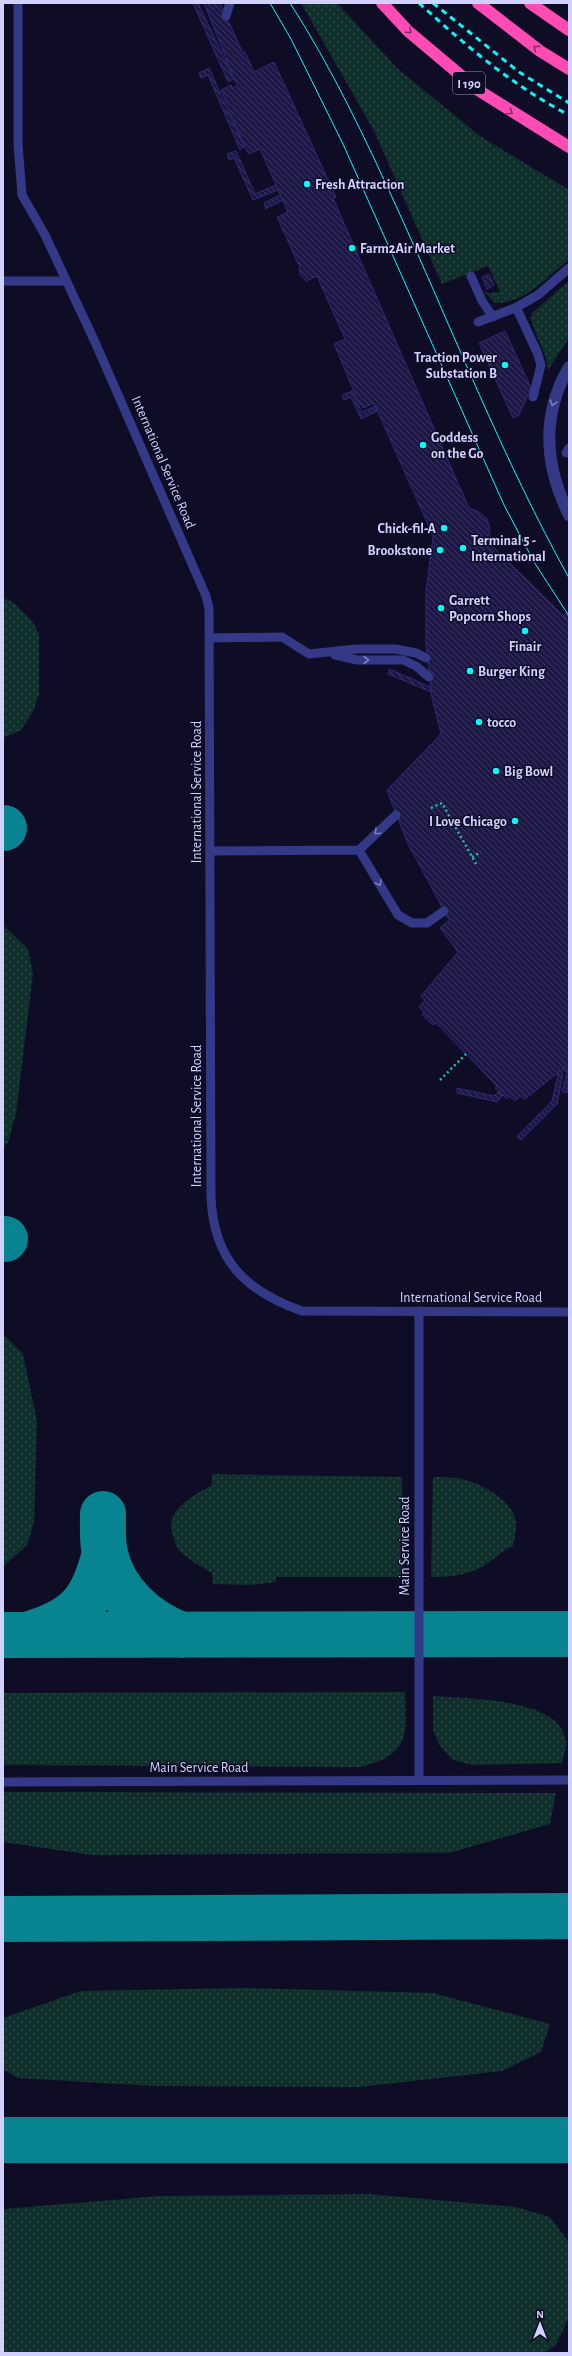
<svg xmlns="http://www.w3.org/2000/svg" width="572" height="2356" font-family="'Alegreya Sans',sans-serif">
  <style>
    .green { fill: url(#green-dots) }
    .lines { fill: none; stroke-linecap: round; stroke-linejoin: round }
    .taxiway { stroke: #078490; stroke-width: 46 }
    .building { fill: url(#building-back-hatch); stroke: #2f2875 }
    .path { stroke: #26bea5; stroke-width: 2.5; stroke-dasharray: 2 3; stroke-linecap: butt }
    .lane { stroke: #343987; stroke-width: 9 }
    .highway { stroke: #ff4bb3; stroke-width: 12 }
    .tram { stroke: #00fbfb; stroke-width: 1 }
    .rail { stroke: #00fbfb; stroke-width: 3; stroke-dasharray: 6 5; stroke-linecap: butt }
    .street-bridge { stroke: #343987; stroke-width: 12 }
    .oneway { stroke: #862c6c }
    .oneway2 { stroke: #7b7dbd }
    .poi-dot { fill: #00fbfb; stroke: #0e0d25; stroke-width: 1.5 }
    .labels { text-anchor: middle; stroke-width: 3; stroke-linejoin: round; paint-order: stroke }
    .shield { fill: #0e0d25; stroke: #9696be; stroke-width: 1 }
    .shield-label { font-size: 13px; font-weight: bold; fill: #d1d0ff }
    .poi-label { font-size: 14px; font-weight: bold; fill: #d1d0ff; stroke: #0e0d25; text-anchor: start }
    .street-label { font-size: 14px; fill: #d1d0ff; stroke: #0e0d25 }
  </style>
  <defs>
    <pattern id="green-dots" width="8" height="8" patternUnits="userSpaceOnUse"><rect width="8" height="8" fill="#0f2f2b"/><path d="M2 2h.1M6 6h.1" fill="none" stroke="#314c4b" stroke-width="1.8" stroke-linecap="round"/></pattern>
    <pattern id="building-back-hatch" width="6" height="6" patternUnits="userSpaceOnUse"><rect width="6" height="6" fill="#1c1747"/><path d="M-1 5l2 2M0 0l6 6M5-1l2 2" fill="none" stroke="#3c3863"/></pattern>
  </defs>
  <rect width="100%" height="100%" fill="#0e0d25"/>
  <!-- green -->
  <path class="green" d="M301 3H337L398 69 480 136 569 190V259C549 276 524 304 495 303L483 290 488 293 500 292 488 266 442 284 374 131Z
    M569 281V338L548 370 546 358 530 318 532 313Z
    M3 598 13 602 32 621 39 634V694L34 710 21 730 3 738Z
    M3 925 28 949 33 974 16 1113 8 1143 3 1147Z
    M3 1334 23 1354 37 1421 34 1522 27 1545 3 1567Z
    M212 1474 402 1477 403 1577H276V1582L249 1585 213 1584 212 1573C201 1566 188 1560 179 1550 176 1547 175 1541 173 1536 163 1510 193 1496 212 1485Z
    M433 1477C444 1477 455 1477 466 1480 484 1485 514 1502 516 1522 517 1530 514 1539 513 1547 504 1547 496 1558 488 1563 470 1575 452 1577 431 1577Z
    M405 1692C407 1737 409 1755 360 1767L3 1765V1693Z
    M433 1696C466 1699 562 1697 566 1742 567 1748 563 1757 562 1763L473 1765 453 1760 440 1746 433 1730Z
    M3 1792 556 1793 550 1824 449 1853 92 1855 3 1842Z
    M243 1988 433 1993 550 2024 541 2052 502 2071 359 2087 153 2086 18 2078 3 2069V2018L81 1991Z
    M369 2194 516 2207 550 2217 568 2241 569 2317 556 2345 544 2353H3V2209L160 2196Z"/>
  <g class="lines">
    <!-- taxiway -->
    <path class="taxiway" d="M3 828H4
      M3 1239H5
      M103 1514C103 1527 102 1541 105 1554 113 1592 146 1622 182 1635
      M30 1634C78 1620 93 1601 105 1553
      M3 1635 569 1634
      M3 1919 569 1916
      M3 2140H569"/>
  </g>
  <!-- building -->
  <path class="building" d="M193 3H198L234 79 228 82Z
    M204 3H220L243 53 245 52 254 72 274 62 336 197 333 198 469 508 479 512 487 519 490 529 488 542 569 621V1064L525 1099 520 1096 515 1101 509 1096 507 1099 495 1088 497 1086 437 1024 435 1023 433 1025 422 1015 424 1012 419 1007 425 1000 421 996 458 952 440 928 449 920 407 842 387 790 441 734 432 698 426 644V591L433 536 374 403 363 408 358 401 334 344 345 339 317 276 306 281 301 276 299 269 300 268 277 217 288 212 260 149 249 154 245 148 221 90 231 85 232 88 237 86Z
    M209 68 244 147 240 150 208 75 201 78 199 73Z
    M236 151 255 194 276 185 278 190 253 200 234 158 229 160 227 154Z
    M280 195 283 200 266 209 264 203Z
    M489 274 494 285 487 289 482 277Z
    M505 331 531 388 519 415 513 418 479 343Z
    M352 391 362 412 375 406 377 411 361 419 351 397 344 400 342 395Z
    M569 610V621L563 616Z
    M390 669 430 687 431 692 388 674Z
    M566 1066 569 1069 567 1093 562 1091 567 1073 562 1069Z
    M560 1070 563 1074 557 1104 521 1140 517 1136 552 1101 558 1075 556 1073Z
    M457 1088 494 1096 499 1091 503 1095 497 1102 457 1093Z"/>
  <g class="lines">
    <!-- path -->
    <path class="path" d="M431 808 442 803 476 864
      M472 857 481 852
      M440 1080 466 1054"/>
    <!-- lane -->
    <path class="lane" d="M18 3V144L22 195 45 235 95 342 206 596 209 608 211 1198C214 1260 245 1291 302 1311L569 1312
      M226 16 230 3
      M471 276 482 301 493 317
      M3 281H66
      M516 307 537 352 541 365 533 397
      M478 322 515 308 538 295 569 268
      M566 453 569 448
      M209 638 282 637 309 654 356 649H395L416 653 426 658
      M335 655 357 660H403L416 666 429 677
      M359 850 398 915 412 923H427L444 911
      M210 851 359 850 396 815
      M419 1311V1780
      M3 1782 569 1780"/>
    <!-- highway -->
    <path class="highway" d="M382 3 408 31 478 90 569 147
      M478 3 540 51 569 69
      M530 3 569 30"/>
    <!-- tram -->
    <path class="tram" d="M270 3 291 39 343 144 504 505 534 562 569 616
      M290 3C332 68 365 138 397 208 453 331 503 459 569 578"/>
    <!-- rail -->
    <path class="rail" d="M419 3C465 45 513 86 569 115
      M433 3 519 72 569 103"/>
    <!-- street-bridge -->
    <path class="street-bridge" d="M569 367C541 415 545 466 569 515"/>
  </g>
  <!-- one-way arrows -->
  <defs><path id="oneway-chevron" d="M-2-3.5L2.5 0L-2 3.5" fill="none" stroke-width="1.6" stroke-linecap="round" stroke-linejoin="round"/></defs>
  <g class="oneway">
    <use href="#oneway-chevron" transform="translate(409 31) rotate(43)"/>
    <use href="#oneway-chevron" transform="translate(536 48) rotate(-143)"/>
    <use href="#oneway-chevron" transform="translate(510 112) rotate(34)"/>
  </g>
  <g class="oneway2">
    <use href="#oneway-chevron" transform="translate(553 403) rotate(106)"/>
    <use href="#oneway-chevron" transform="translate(366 660)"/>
    <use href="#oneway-chevron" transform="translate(377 832) rotate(137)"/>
    <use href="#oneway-chevron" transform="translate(379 883) rotate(59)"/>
  </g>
  <!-- markers -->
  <g class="poi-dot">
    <circle cx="307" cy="184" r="4"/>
    <circle cx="352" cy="248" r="4"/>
    <circle cx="505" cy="365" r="4"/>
    <circle cx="423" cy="445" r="4"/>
    <circle cx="444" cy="528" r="4"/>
    <circle cx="463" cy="548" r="4"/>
    <circle cx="440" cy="550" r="4"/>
    <circle cx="441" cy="608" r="4"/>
    <circle cx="525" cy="631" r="4"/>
    <circle cx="470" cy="671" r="4"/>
    <circle cx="479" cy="722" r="4"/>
    <circle cx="496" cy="771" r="4"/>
    <circle cx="515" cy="821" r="4"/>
  </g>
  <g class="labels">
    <!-- shield labels -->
    <rect class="shield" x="453" y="72" width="32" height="22" rx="3"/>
    <g class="shield-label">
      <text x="469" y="88">I 190</text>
    </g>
    <!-- poi labels -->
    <g class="poi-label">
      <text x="315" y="189">Fresh Attraction</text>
      <text x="360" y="253">Farm2Air Market</text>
      <text x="497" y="362" text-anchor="end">Traction Power<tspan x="497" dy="16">Substation B</tspan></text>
      <text x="431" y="442">Goddess<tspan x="431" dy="16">on the Go</tspan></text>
      <text x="436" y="533" text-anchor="end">Chick-fil-A</text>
      <text x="471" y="545">Terminal 5 -<tspan x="471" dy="16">International</tspan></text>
      <text x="432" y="555" text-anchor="end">Brookstone</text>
      <text x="449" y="605">Garrett<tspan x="449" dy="16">Popcorn Shops</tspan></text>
      <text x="525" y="651" text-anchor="middle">Finair</text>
      <text x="478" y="676">Burger King</text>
      <text x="487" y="727">tocco</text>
      <text x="504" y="776">Big Bowl</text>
      <text x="507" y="826" text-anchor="end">I Love Chicago</text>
    </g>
    <!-- street labels -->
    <g class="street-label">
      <text transform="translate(164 462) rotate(67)" y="5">International Service Road</text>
      <text transform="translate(196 792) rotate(-90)" y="5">International Service Road</text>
      <text transform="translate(196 1116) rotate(-90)" y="5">International Service Road</text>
      <text x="471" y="1302">International Service Road</text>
      <text transform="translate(404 1546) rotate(-90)" y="5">Main Service Road</text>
      <text x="199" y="1772">Main Service Road</text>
    </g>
  </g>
  <!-- border -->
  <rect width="572" height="2356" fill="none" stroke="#d1d0ff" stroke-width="8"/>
  <!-- north arrow -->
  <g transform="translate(540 2324)" stroke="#0e0d25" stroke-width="3" paint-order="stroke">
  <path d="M0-3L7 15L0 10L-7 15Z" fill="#d1d0ff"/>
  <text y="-6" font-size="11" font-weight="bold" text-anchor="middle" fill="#d1d0ff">N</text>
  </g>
</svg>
